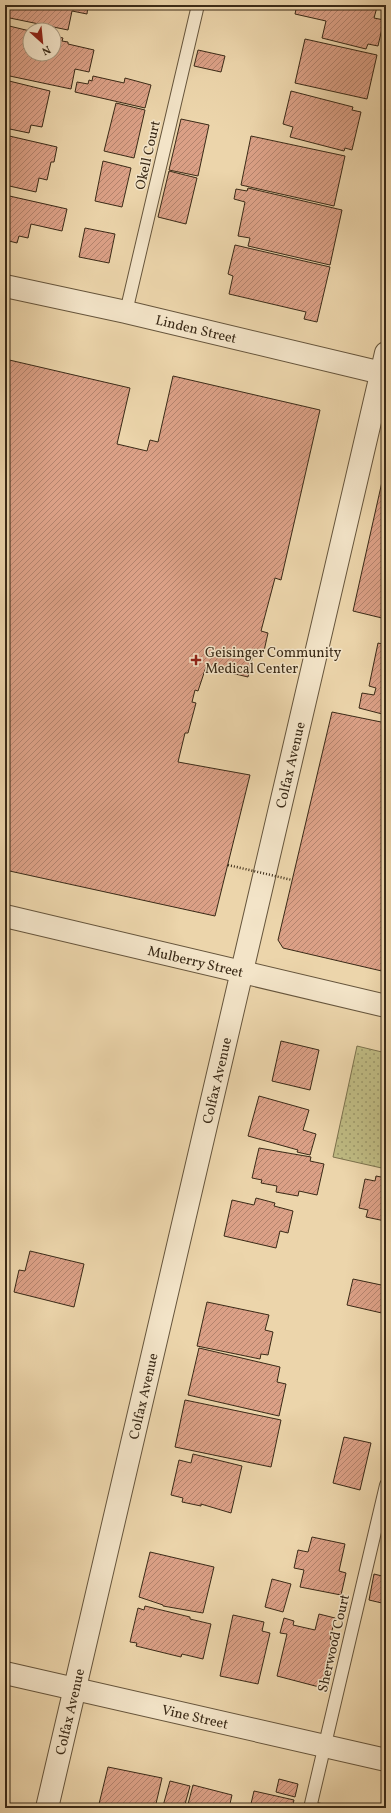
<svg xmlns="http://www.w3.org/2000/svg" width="391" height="1813" font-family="Vollkorn,serif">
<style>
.grass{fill:url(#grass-dots);stroke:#7c724d}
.building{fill:url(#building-hatch);stroke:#3a2a17}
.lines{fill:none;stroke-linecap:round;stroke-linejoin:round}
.lane-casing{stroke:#66553c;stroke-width:14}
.street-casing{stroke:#66553c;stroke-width:24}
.lane{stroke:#f3e4c8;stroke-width:12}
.street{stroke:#f3e4c8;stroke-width:22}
.path-bridge{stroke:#3a2a17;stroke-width:2.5;stroke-dasharray:1 2;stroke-linecap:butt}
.poi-dot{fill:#8f2418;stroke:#f3e4c8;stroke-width:1.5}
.labels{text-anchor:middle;stroke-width:3;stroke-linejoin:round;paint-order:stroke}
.street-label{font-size:14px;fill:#3a2a17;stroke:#f3e4c8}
.poi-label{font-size:14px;fill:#3a2a17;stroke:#f3e4c8;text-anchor:start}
</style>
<defs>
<pattern id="grass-dots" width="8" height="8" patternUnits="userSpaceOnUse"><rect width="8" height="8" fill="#bfbb83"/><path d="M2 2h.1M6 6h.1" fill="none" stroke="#9c986a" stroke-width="1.8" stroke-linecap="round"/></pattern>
<pattern id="building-hatch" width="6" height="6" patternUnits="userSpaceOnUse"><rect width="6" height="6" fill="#dba086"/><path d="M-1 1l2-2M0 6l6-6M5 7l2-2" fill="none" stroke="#b3836d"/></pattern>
</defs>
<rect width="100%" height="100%" fill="#ecd5ab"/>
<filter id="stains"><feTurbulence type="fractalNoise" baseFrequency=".005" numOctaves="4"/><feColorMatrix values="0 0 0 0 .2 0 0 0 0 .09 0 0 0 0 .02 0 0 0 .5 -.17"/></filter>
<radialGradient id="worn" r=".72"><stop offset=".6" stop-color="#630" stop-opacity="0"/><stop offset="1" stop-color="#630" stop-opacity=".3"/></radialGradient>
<path class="grass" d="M 357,1046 L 386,1053 L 386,1169 L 333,1157 Z"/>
<g class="building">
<path d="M 5,5 L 88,5 L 87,14 L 72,11 L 68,30 L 5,17 Z"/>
<path d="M 297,5 L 370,5 L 377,7 L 374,18 L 384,20 L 378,46 L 368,44 L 366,49 L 322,38 L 326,21 L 295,14 Z"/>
<path d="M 5,25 L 30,31 L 30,54 L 54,54 L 54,36 L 63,38 L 62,41 L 68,42 L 68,44 L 94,50 L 89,72 L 75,69 L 71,89 L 5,75 Z"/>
<path d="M 305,39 L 377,55 L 367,99 L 295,83 Z"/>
<path d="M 198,50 L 225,56 L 221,72 L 194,66 Z"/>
<path d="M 93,76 L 124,83 L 125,78 L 151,85 L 145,108 L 75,92 L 77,82 L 88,84 L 89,80 L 92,81 Z"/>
<path d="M 5,80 L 50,91 L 42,127 L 31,125 L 29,133 L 5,128 Z"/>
<path d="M 291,91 L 353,107 L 352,110 L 361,112 L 352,150 L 345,148 L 344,151 L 290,137 L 293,127 L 283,124 Z"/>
<path d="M 116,103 L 145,110 L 134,158 L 104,151 Z"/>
<path d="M 181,119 L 209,125 L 198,176 L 169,170 Z"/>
<path d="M 5,135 L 57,147 L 54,162 L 51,162 L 47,180 L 39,178 L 36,192 L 5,185 Z"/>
<path d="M 251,136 L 345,156 L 334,206 L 241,185 Z"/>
<path d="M 103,161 L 131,168 L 122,207 L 95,201 Z"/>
<path d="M 169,171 L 197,178 L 186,224 L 158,217 Z"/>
<path d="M 248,188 L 342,210 L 330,265 L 248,246 L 250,238 L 238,236 L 245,202 L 234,199 L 236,189 L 247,191 Z"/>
<path d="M 5,195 L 67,209 L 62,231 L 31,224 L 28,238 L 19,236 L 17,243 L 5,240 Z"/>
<path d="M 85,228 L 115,234 L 109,263 L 79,257 Z"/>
<path d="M 235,245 L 330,267 L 317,322 L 304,319 L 306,312 L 229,294 L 233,276 L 228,274 Z"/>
<path d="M 5,359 L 130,388 L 117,444 L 147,451 L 150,440 L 158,442 L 173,376 L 320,410 L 281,580 L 275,578 L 261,631 L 268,633 L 264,651 L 254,649 L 248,677 L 206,667 L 198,691 L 195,690 L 192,702 L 196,703 L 188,733 L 185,733 L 178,762 L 250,775 L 215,916 L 5,870 Z"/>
<path d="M 386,464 L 386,619 L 353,611 Z"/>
<path d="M 378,643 L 386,645 L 386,715 L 359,708 L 362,693 L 374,695 L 376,688 L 369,686 Z"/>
<path d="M 332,712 L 386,723 L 386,972 L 283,948 L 278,940 Z"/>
<path d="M 281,1041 L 319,1050 L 310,1090 L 272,1081 Z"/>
<path d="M 259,1096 L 309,1110 L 303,1130 L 316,1134 L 310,1155 L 297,1152 L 298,1150 L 248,1136 Z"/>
<path d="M 259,1148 L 311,1157 L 310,1161 L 324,1164 L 317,1195 L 299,1191 L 298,1196 L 276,1192 L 277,1186 L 261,1183 L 262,1180 L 252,1178 Z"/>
<path d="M 376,1176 L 386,1178 L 386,1218 L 385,1221 L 366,1217 L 368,1210 L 359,1208 L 365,1179 L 375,1181 Z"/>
<path d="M 256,1198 L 275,1203 L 274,1206 L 293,1211 L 288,1233 L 280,1231 L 276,1248 L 224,1236 L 232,1200 L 254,1205 Z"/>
<path d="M 30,1251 L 84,1264 L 74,1307 L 14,1292 L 19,1270 L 25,1271 Z"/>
<path d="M 353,1279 L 386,1286 L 386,1314 L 347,1305 Z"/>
<path d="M 207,1302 L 269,1315 L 265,1330 L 273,1332 L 268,1355 L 261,1354 L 260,1359 L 197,1346 Z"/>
<path d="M 199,1348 L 280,1367 L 277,1382 L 286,1384 L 279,1416 L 188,1395 Z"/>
<path d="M 185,1400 L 281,1420 L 271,1467 L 175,1447 Z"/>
<path d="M 344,1437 L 371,1443 L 360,1490 L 333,1483 Z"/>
<path d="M 193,1454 L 242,1466 L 231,1513 L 201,1504 L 201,1506 L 182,1502 L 183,1498 L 171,1495 L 179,1460 L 191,1463 Z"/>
<path d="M 312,1537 L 345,1544 L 339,1571 L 346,1573 L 341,1595 L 300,1587 L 304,1570 L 294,1568 L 298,1550 L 308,1552 Z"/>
<path d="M 150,1552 L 214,1567 L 203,1613 L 163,1606 L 163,1605 L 139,1597 Z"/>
<path d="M 374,1574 L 386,1577 L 386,1604 L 369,1600 Z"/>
<path d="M 272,1579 L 291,1584 L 283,1612 L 265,1607 Z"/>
<path d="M 145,1606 L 190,1617 L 190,1619 L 211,1624 L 203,1659 L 182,1654 L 181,1657 L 136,1646 L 137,1643 L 130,1642 L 138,1608 L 144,1610 Z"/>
<path d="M 319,1614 L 335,1618 L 330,1639 L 334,1640 L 323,1688 L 277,1676 L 287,1634 L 280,1633 L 284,1618 L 294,1621 L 293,1625 L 315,1630 Z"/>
<path d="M 233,1615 L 264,1622 L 262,1631 L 270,1633 L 258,1684 L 220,1676 Z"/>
<path d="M 108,1767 L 162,1778 L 155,1808 L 111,1808 L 111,1807 L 99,1804 Z"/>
<path d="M 279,1779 L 298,1784 L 295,1797 L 276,1792 Z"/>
<path d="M 170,1781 L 190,1786 L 184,1808 L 163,1806 Z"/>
<path d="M 193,1785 L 232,1795 L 229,1808 L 187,1808 Z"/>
<path d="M 254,1791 L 294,1800 L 292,1808 L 250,1808 Z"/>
<path d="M 314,1802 L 342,1808 L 313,1808 Z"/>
</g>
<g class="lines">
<defs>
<g id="lane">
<path d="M 126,312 L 198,5"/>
<path d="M 310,1808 L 386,1485"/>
</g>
<g id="street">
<path id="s1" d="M 5,286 L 126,312 L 386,374"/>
<path id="s2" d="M 5,916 L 386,1006"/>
<path id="s3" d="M 5,1673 L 386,1760"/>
<path id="s4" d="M 47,1808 L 386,353"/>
</g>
</defs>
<use href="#lane" class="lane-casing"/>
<use href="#street" class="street-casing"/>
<use href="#lane" class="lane"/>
<use href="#street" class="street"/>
<path class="path-bridge" d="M 228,865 L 292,880"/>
</g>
<path class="poi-dot" d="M194 654h4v4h4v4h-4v4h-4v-4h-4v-4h4z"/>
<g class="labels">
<g class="street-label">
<text transform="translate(147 155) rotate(-77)" y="5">Okell Court</text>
<text dy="5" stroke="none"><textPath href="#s1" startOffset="196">Linden Street</textPath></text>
<text dy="5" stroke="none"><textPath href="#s4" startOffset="1071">Colfax Avenue</textPath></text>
<text dy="5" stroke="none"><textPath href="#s2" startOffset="196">Mulberry Street</textPath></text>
<text dy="5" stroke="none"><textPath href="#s4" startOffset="747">Colfax Avenue</textPath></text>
<text dy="5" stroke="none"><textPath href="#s4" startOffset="423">Colfax Avenue</textPath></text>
<text transform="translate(333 1643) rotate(-77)" y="5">Sherwood Court</text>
<text dy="5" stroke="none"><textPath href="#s4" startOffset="99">Colfax Avenue</textPath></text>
<text dy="5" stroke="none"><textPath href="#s3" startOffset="195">Vine Street</textPath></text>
</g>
<g class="poi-label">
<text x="205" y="657">Geisinger Community<tspan x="205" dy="16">Medical Center</tspan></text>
</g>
</g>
<rect width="391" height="1813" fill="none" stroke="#ecd5ab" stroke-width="20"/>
<rect x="6" y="6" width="379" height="1801" fill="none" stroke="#3a2a17" stroke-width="2"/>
<rect x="10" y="10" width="371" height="1793" fill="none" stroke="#3a2a17"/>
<g transform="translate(42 42) rotate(153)"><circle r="19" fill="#f3e4c8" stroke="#a99a81"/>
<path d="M0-3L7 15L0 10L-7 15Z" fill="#8f2418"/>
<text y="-6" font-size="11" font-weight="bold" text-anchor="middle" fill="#3a2a17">N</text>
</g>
<rect width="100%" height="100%" filter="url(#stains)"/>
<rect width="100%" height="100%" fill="url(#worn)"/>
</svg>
